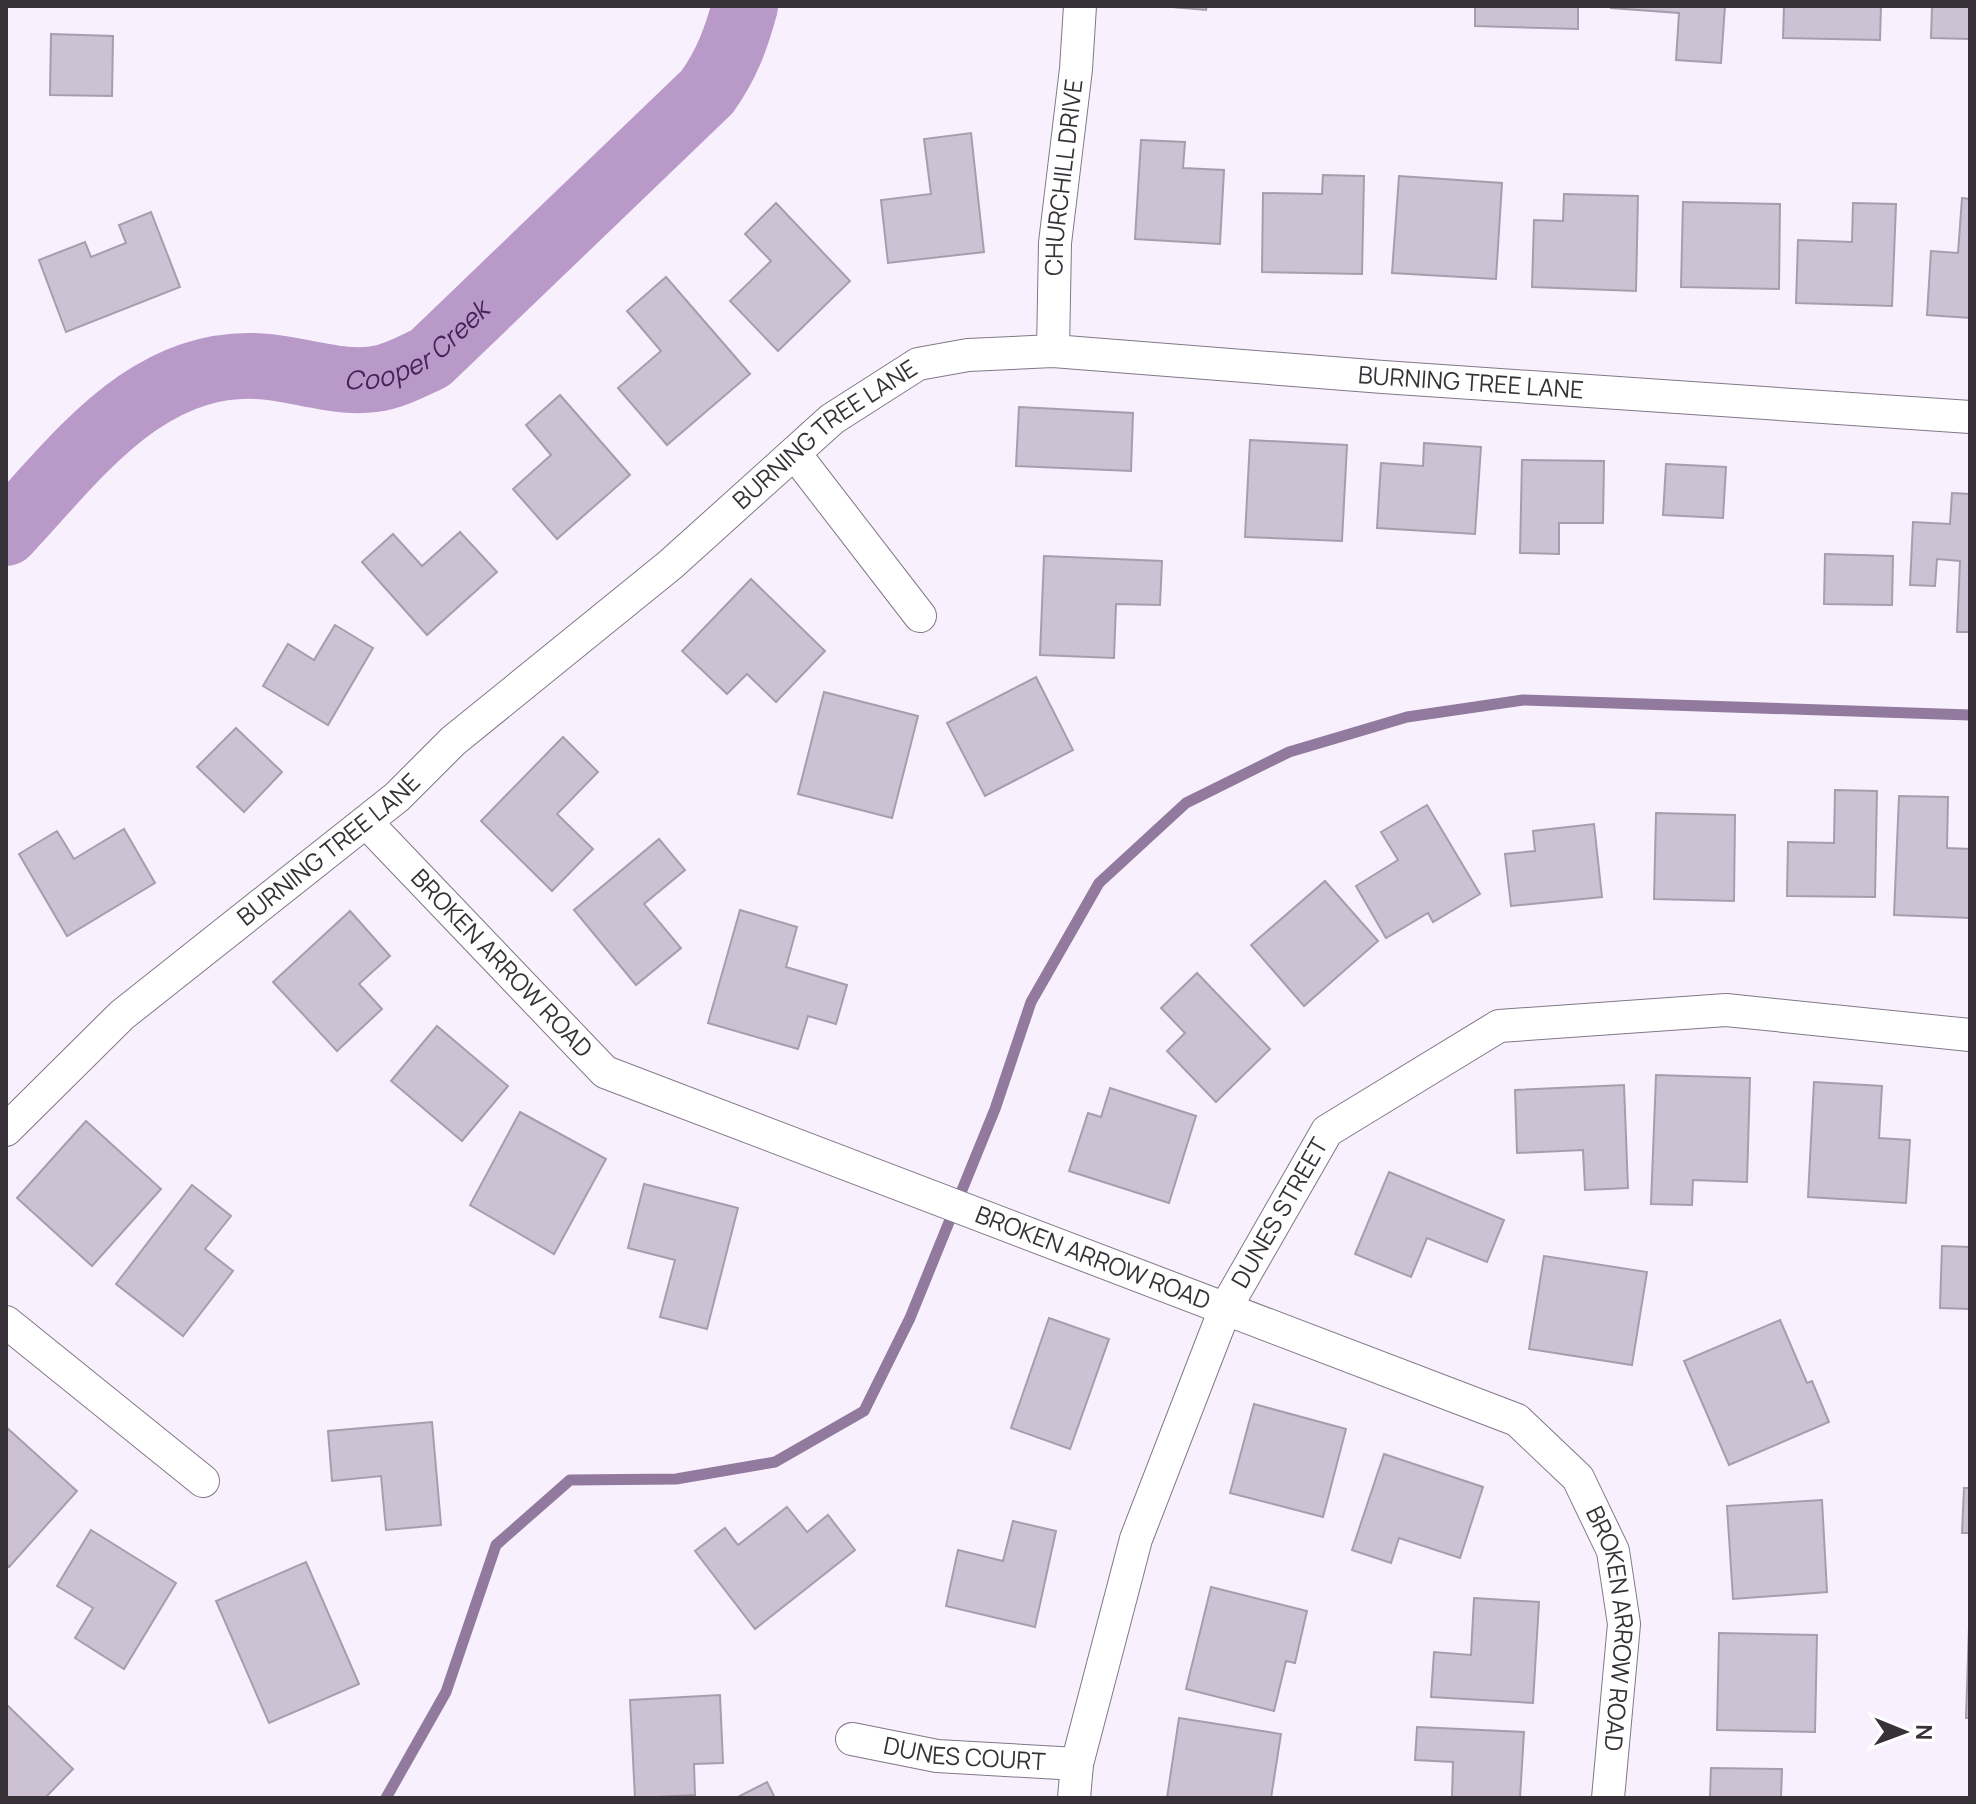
<svg xmlns="http://www.w3.org/2000/svg" width="1976" height="1804" font-family="Manrope,sans-serif">
<style>
.lines{fill:none;stroke-linecap:round;stroke-linejoin:round}
.stream{stroke:#917a9d;stroke-width:11}
.river{stroke:#b899c8;stroke-width:66}
.building{fill:#cdc2d3;stroke:#a79dad;stroke-width:2}
.street-casing{stroke:#817887;stroke-width:34}
.street{stroke:#fff;stroke-width:32}
.labels{text-anchor:middle;stroke-width:7;stroke-linejoin:round;paint-order:stroke}
.street-label{font-size:24px;fill:#363238;stroke:#fff}
.water-label{font-size:26px;font-style:italic;fill:#48215b;stroke:#fff}
</style>
<rect width="100%" height="100%" fill="#f9f0fe"/>
<g class="lines">
<path class="stream" d="M 386,1798 L 446,1692 L 496,1545 L 570,1480 L 676,1479 L 775,1462 L 864,1411 L 910,1318 L 995,1109 L 1031,1002 L 1099,883 L 1186,803 L 1289,752 L 1407,717 L 1523,700 L 1970,715"/>
<path class="river" id="s1" d="M 6,533 C 79,455 150,354 269,367 C 306,371 348,387 385,377 C 401,373 415,365 430,358 L 707,92 C 727,64 736,39 745,6"/>
</g>
<g class="building">
<path d="M 1160,6 L 1207,6 L 1206,10 Z"/>
<path d="M 1475,6 L 1578,6 L 1578,29 L 1475,26 Z"/>
<path d="M 1611,6 L 1725,6 L 1721,63 L 1676,60 L 1679,13 L 1611,8 Z"/>
<path d="M 1784,6 L 1881,6 L 1880,40 L 1783,38 Z"/>
<path d="M 1932,6 L 1970,6 L 1970,39 L 1931,38 Z"/>
<path d="M 51,34 L 113,36 L 112,96 L 50,95 Z"/>
<path d="M 971,133 L 984,252 L 888,263 L 881,200 L 931,194 L 924,139 Z"/>
<path d="M 1141,140 L 1185,142 L 1183,168 L 1224,170 L 1220,244 L 1135,239 Z"/>
<path d="M 1323,175 L 1364,176 L 1362,274 L 1262,272 L 1263,193 L 1322,194 Z"/>
<path d="M 1399,176 L 1502,183 L 1496,279 L 1392,273 Z"/>
<path d="M 1564,194 L 1638,196 L 1636,291 L 1532,287 L 1534,220 L 1563,221 Z"/>
<path d="M 1962,198 L 1970,199 L 1970,318 L 1927,315 L 1931,251 L 1958,253 Z"/>
<path d="M 1683,202 L 1780,204 L 1779,289 L 1681,287 Z"/>
<path d="M 776,203 L 850,281 L 778,351 L 730,301 L 771,261 L 745,234 Z"/>
<path d="M 1853,203 L 1896,204 L 1892,306 L 1796,303 L 1798,240 L 1852,242 Z"/>
<path d="M 151,212 L 180,287 L 66,332 L 39,260 L 85,242 L 91,257 L 126,243 L 119,225 Z"/>
<path d="M 666,277 L 750,374 L 667,445 L 618,388 L 661,351 L 627,311 Z"/>
<path d="M 560,395 L 630,475 L 557,539 L 513,489 L 551,455 L 526,425 Z"/>
<path d="M 1019,407 L 1133,413 L 1131,471 L 1016,466 Z"/>
<path d="M 1250,440 L 1347,445 L 1342,541 L 1245,537 Z"/>
<path d="M 1424,443 L 1481,447 L 1475,534 L 1377,528 L 1381,463 L 1423,466 Z"/>
<path d="M 1522,460 L 1604,461 L 1603,523 L 1559,523 L 1559,554 L 1520,553 Z"/>
<path d="M 1666,464 L 1726,467 L 1723,518 L 1663,515 Z"/>
<path d="M 1952,493 L 1970,494 L 1970,632 L 1957,632 L 1960,561 L 1937,559 L 1935,586 L 1910,585 L 1913,522 L 1950,524 Z"/>
<path d="M 460,532 L 497,572 L 427,635 L 362,562 L 393,534 L 422,566 Z"/>
<path d="M 1825,554 L 1893,556 L 1892,605 L 1824,604 Z"/>
<path d="M 1044,556 L 1162,561 L 1160,605 L 1116,604 L 1114,658 L 1040,655 Z"/>
<path d="M 751,579 L 825,651 L 776,702 L 747,674 L 727,694 L 682,651 Z"/>
<path d="M 335,625 L 373,648 L 328,725 L 263,686 L 288,644 L 314,660 Z"/>
<path d="M 1036,677 L 1073,750 L 985,796 L 947,723 Z"/>
<path d="M 824,692 L 918,716 L 892,818 L 798,794 Z"/>
<path d="M 236,728 L 282,772 L 244,812 L 197,767 Z"/>
<path d="M 563,737 L 598,772 L 557,814 L 593,849 L 552,891 L 481,821 Z"/>
<path d="M 1835,790 L 1877,791 L 1875,897 L 1787,896 L 1788,842 L 1834,843 Z"/>
<path d="M 1899,796 L 1948,797 L 1947,848 L 1970,849 L 1970,918 L 1894,915 Z"/>
<path d="M 1427,805 L 1480,894 L 1433,922 L 1428,913 L 1386,938 L 1356,886 L 1398,860 L 1381,832 Z"/>
<path d="M 1656,813 L 1735,815 L 1734,901 L 1654,899 Z"/>
<path d="M 1594,824 L 1602,897 L 1511,906 L 1505,854 L 1535,851 L 1533,831 Z"/>
<path d="M 124,829 L 155,883 L 67,936 L 19,854 L 57,831 L 74,859 Z"/>
<path d="M 659,839 L 685,870 L 644,904 L 681,948 L 636,985 L 574,910 Z"/>
<path d="M 1325,881 L 1378,941 L 1304,1006 L 1251,945 Z"/>
<path d="M 740,910 L 797,927 L 786,967 L 847,985 L 836,1024 L 808,1016 L 798,1049 L 708,1023 Z"/>
<path d="M 350,911 L 390,956 L 359,984 L 382,1009 L 337,1051 L 273,982 Z"/>
<path d="M 1197,973 L 1270,1049 L 1216,1102 L 1167,1051 L 1185,1033 L 1161,1008 Z"/>
<path d="M 437,1026 L 508,1086 L 462,1141 L 391,1081 Z"/>
<path d="M 1656,1075 L 1750,1078 L 1747,1182 L 1693,1180 L 1692,1205 L 1651,1204 Z"/>
<path d="M 1814,1082 L 1882,1086 L 1879,1138 L 1910,1140 L 1906,1203 L 1808,1197 Z"/>
<path d="M 1624,1085 L 1628,1188 L 1585,1190 L 1583,1150 L 1517,1153 L 1515,1090 Z"/>
<path d="M 1110,1088 L 1196,1116 L 1169,1203 L 1069,1171 L 1088,1113 L 1101,1117 Z"/>
<path d="M 520,1112 L 606,1159 L 554,1254 L 470,1205 Z"/>
<path d="M 86,1121 L 161,1189 L 92,1266 L 17,1198 Z"/>
<path d="M 1389,1172 L 1504,1220 L 1487,1262 L 1427,1238 L 1411,1277 L 1355,1254 Z"/>
<path d="M 644,1184 L 738,1208 L 707,1329 L 660,1317 L 675,1260 L 628,1248 Z"/>
<path d="M 192,1185 L 231,1216 L 205,1249 L 233,1271 L 183,1336 L 116,1284 Z"/>
<path d="M 1942,1246 L 1970,1247 L 1970,1309 L 1940,1308 Z"/>
<path d="M 1544,1256 L 1647,1272 L 1632,1365 L 1529,1349 Z"/>
<path d="M 1049,1318 L 1109,1339 L 1070,1449 L 1011,1428 Z"/>
<path d="M 1780,1320 L 1807,1383 L 1812,1381 L 1829,1422 L 1729,1465 L 1684,1361 Z"/>
<path d="M 1254,1404 L 1346,1429 L 1323,1517 L 1230,1493 Z"/>
<path d="M 432,1422 L 441,1525 L 386,1530 L 381,1476 L 332,1481 L 328,1431 Z"/>
<path d="M 6,1427 L 77,1491 L 9,1567 L 6,1564 Z"/>
<path d="M 1384,1454 L 1483,1487 L 1460,1558 L 1399,1538 L 1391,1563 L 1352,1550 Z"/>
<path d="M 1964,1488 L 1970,1488 L 1970,1533 L 1962,1533 Z"/>
<path d="M 1822,1500 L 1827,1592 L 1733,1599 L 1727,1506 Z"/>
<path d="M 787,1507 L 807,1532 L 828,1515 L 855,1550 L 755,1629 L 695,1551 L 725,1528 L 738,1545 Z"/>
<path d="M 1013,1521 L 1056,1531 L 1035,1627 L 946,1606 L 958,1550 L 1003,1561 Z"/>
<path d="M 91,1530 L 176,1583 L 124,1669 L 75,1638 L 93,1608 L 57,1586 Z"/>
<path d="M 306,1562 L 359,1684 L 269,1723 L 216,1601 Z"/>
<path d="M 1211,1587 L 1307,1611 L 1295,1663 L 1286,1661 L 1274,1711 L 1186,1689 Z"/>
<path d="M 1474,1598 L 1539,1602 L 1533,1703 L 1431,1697 L 1434,1652 L 1471,1655 Z"/>
<path d="M 1969,1627 L 1970,1627 L 1970,1718 L 1966,1718 Z"/>
<path d="M 1719,1633 L 1817,1635 L 1815,1732 L 1717,1730 Z"/>
<path d="M 720,1695 L 723,1763 L 694,1764 L 695,1795 L 635,1798 L 630,1700 Z"/>
<path d="M 6,1704 L 73,1769 L 45,1798 L 6,1798 Z"/>
<path d="M 1179,1718 L 1281,1734 L 1271,1798 L 1167,1798 Z"/>
<path d="M 1417,1727 L 1524,1732 L 1520,1798 L 1452,1798 L 1453,1762 L 1415,1760 Z"/>
<path d="M 1711,1768 L 1782,1769 L 1781,1798 L 1710,1798 Z"/>
<path d="M 767,1782 L 775,1798 L 736,1798 Z"/>
</g>
<g class="lines">
<defs>
<g id="street">
<path id="s2" d="M 1053,351 L 1055,243 L 1076,69 L 1080,6"/>
<path d="M 795,454 L 920,616"/>
<path id="s3" d="M 366,822 L 605,1072 L 1517,1420 L 1578,1478 L 1613,1551 L 1624,1624 L 1608,1798"/>
<path id="s4" d="M 6,1130 L 122,1015 L 397,797 L 453,741 L 670,565 L 832,419 L 918,364 L 968,355 L 1053,351 L 1383,377 L 1970,417"/>
<path d="M 6,1322 L 203,1481"/>
<path id="s5" d="M 852,1739 L 937,1756 L 1077,1764"/>
<path id="s6" d="M 1074,1798 L 1077,1764 L 1136,1539 L 1225,1309 L 1327,1131 L 1499,1026 L 1726,1010 L 1970,1035"/>
</g>
</defs>
<use href="#street" class="street-casing"/>
<use href="#street" class="street"/>
</g>
<g class="labels">
<g class="street-label">
<text dy="8" stroke="none"><textPath href="#s2" startOffset="174">CHURCHILL DRIVE</textPath></text>
<text dy="8" stroke="none"><textPath href="#s4" startOffset="1748">BURNING TREE LANE</textPath></text>
<text dy="8" stroke="none"><textPath href="#s4" startOffset="1076">BURNING TREE LANE</textPath></text>
<text dy="8" stroke="none"><textPath href="#s4" startOffset="428">BURNING TREE LANE</textPath></text>
<text dy="8" stroke="none"><textPath href="#s3" startOffset="196">BROKEN ARROW ROAD</textPath></text>
<text dy="8" stroke="none"><textPath href="#s6" startOffset="624">DUNES STREET</textPath></text>
<text dy="8" stroke="none"><textPath href="#s3" startOffset="868">BROKEN ARROW ROAD</textPath></text>
<text dy="8" stroke="none"><textPath href="#s3" startOffset="1564">BROKEN ARROW ROAD</textPath></text>
<text dy="8" stroke="none"><textPath href="#s5" startOffset="114">DUNES COURT</textPath></text>
</g>
<g class="water-label">
<text dy="9" stroke="none"><textPath href="#s1" startOffset="484">Cooper Creek</textPath></text>
</g>
</g>
<rect width="1976" height="1804" fill="none" stroke="#363238" stroke-width="16"/>
<g transform="translate(1904 1732) rotate(91)" stroke="#ffffff" stroke-width="6" paint-order="stroke">
<path d="M0-6L14 30L0 20L-14 30Z" fill="#363238"/>
<text y="-12" font-size="22" font-weight="bold" text-anchor="middle" fill="#363238">N</text>
</g>
</svg>
